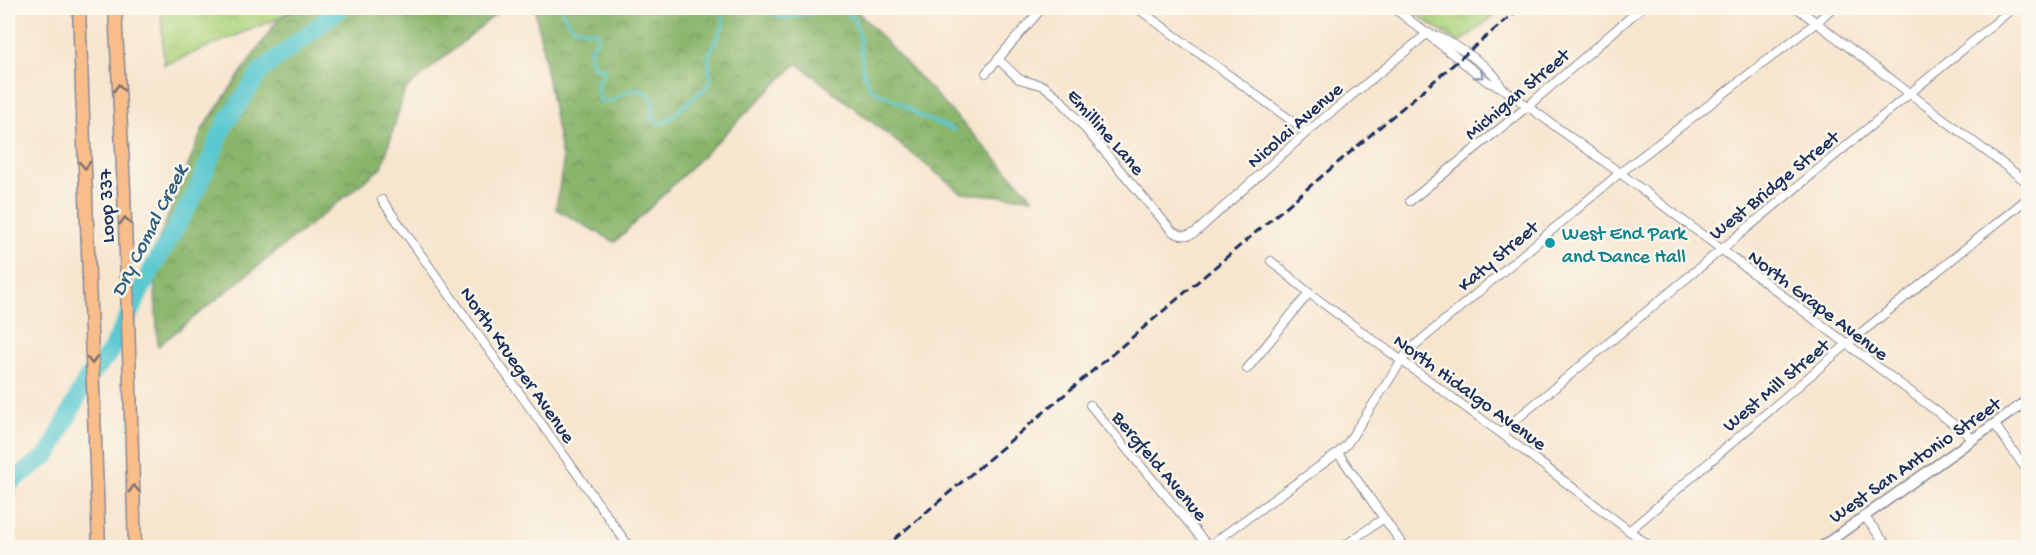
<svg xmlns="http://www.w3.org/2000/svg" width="2036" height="555" font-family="'Gochi Hand',sans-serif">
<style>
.forest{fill:url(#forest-crowns);stroke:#527265;stroke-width:1.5}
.park{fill:url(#park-crowns);stroke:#64826e;stroke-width:1.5}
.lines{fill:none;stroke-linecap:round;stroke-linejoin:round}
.stream{stroke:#5bc9d0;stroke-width:3}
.river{stroke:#5bc9d0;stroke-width:18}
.minor-casing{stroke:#898a96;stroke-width:10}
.tertiary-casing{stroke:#898a96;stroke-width:12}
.primary-casing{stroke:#898a96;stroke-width:15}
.minor{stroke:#fff;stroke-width:8}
.tertiary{stroke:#fff;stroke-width:9}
.primary{stroke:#f8bd89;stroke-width:12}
.rail{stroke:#1b2f5e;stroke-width:3;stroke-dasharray:9 4.5;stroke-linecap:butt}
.oneway{stroke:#8d97ae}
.oneway2{stroke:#7e6f71}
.culture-dot{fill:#0f9aa8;stroke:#fbf7ec;stroke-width:2}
.labels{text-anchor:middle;stroke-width:5;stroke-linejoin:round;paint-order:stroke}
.street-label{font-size:20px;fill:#1b2f5e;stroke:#fbf7ec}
.culture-label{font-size:20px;fill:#0d838f;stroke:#fbf7ec;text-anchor:start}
.water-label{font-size:21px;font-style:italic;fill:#2e5d80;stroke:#fbf7ec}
</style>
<defs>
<pattern id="forest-crowns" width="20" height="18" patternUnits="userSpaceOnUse" patternTransform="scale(1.5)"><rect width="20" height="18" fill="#8ab66c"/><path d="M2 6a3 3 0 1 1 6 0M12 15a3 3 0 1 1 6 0" fill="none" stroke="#70945c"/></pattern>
<pattern id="park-crowns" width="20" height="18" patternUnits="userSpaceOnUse" patternTransform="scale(1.5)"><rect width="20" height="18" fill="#add47d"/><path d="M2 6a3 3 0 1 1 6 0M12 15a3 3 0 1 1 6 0" fill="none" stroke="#94b66e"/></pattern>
</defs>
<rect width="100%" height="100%" fill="#fbf7ec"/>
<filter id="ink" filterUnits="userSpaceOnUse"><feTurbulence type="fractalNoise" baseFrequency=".0167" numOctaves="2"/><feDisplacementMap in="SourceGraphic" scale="12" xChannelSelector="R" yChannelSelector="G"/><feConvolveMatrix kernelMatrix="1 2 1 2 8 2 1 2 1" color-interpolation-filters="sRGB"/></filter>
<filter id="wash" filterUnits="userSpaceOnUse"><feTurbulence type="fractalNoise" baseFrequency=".008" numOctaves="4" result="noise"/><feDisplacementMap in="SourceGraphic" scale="24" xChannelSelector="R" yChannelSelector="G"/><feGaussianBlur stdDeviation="1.35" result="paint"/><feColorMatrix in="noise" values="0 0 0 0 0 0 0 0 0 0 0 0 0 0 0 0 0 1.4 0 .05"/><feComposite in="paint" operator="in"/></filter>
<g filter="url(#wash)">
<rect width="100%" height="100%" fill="#f7e5ce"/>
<g class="forest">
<path d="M 297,8 L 503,8 L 405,90 L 382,167 L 158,346 L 153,254 L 203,128 L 279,18 Z"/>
<path d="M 535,8 L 854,8 L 1033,198 L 962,193 L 797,63 L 615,242 L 556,209 L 563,163 Z"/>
</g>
<g class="park">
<path d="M 161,8 L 297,8 L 279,18 L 164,65 Z"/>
<path d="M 1407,8 L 1503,8 L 1459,43 Z"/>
</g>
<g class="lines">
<g class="stream">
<path d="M 563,8 L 563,14 L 572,27 L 597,32 L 597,41 L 590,49 L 591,64 L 605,70 L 597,83 L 599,100 L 608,102 L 635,88 L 648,93 L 654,103 L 651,116 L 658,124 L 666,122 L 710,84 L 711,76 L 709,70 L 709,54 L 723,26 L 723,8"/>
<path d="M 762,8 L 782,18 L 804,14 L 843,10 L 853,18 L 859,33 L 863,72 L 871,89 L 904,105 L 918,115 L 954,130"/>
</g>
<path class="river" d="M 8,484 L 49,454 L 86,380 L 111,351 L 148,276 L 196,192 L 225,124 L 261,71 L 341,8"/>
</g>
</g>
<g filter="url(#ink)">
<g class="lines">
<defs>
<g id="minor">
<path d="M 1137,8 L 1307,132"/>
<path d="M 1394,8 L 1488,82 L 1501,87 L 1620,173 L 1972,438"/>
<path d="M 1797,8 L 2028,183"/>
<path d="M 1430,34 C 1447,38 1482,62 1494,75 C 1497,78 1499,83 1501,87"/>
<path d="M 999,60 L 1019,79 L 1044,86 L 1059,98 L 1172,231 C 1179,236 1188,237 1196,232 L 1307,132 L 1428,33"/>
<path d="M 986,73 L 1042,8"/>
<path d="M 382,200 L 630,548"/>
<path d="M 1410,201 L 1528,106 L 1641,8"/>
<path d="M 1271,261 L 1309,293 L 1502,434 L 1652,548"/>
<path d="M 1247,369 L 1309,293"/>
<path d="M 1090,405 L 1208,546"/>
<path d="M 1995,425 L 2028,472"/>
<path d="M 1502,434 L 1507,427 L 2013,8"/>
<path d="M 1338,453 L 1405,548"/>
<path d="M 1864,516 L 1889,548"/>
<path d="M 1629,531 L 1846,345 L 2028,198"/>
<path d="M 1206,548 L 1338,453 L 1347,444 L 1408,351 L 1620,173 L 1817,22 L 1832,8"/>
<path d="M 1341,548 L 1384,518"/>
</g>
<path id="tertiary" d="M 1820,548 L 2028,400"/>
<g id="primary">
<path d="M 79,8 L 99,548"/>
<path d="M 115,8 L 124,189 L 135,548"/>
</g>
</defs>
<use href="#minor" class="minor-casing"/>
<use href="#tertiary" class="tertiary-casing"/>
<use href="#primary" class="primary-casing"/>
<use href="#minor" class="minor"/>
<use href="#tertiary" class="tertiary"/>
<use href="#primary" class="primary"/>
<path class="rail" d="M 884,548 L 1520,8"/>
</g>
<defs><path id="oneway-chevron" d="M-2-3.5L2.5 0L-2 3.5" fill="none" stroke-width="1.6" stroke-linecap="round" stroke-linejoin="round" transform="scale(1.5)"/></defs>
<use class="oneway" href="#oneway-chevron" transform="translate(1480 75) rotate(39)"/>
<g class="oneway2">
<use href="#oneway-chevron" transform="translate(119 88) rotate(-93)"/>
<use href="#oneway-chevron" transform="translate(85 165) rotate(88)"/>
<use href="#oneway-chevron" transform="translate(125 221) rotate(-92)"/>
<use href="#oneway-chevron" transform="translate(92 360) rotate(88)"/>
<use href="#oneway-chevron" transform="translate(134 489) rotate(-92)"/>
</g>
</g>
<circle class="culture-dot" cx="1550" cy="243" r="6"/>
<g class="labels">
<g class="street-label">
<text transform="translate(1516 93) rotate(-40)" y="7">Michigan Street</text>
<text transform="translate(1294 124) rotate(-41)" y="7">Nicolai Avenue</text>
<text transform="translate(1107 131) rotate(49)" y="7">Emilline Lane</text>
<text transform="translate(1773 184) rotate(-39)" y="7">West Bridge Street</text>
<text transform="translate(105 206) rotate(-92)" y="7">Loop 337</text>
<text transform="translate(1497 255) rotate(-40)" y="7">Katy Street</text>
<text transform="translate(1819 304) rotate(37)" y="7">North Grape Avenue</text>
<text transform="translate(519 364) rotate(55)" y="7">North Krueger Avenue</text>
<text transform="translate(1775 384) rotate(-40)" y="7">West Mill Street</text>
<text transform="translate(1471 391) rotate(36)" y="7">North Hidalgo Avenue</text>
<text transform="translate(1914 459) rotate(-35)" y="7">West San Antonio Street</text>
<text transform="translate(1161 465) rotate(50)" y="7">Bergfeld Avenue</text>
</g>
<g class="culture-label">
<text x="1562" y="239">West End Park<tspan x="1562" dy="23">and Dance Hall</tspan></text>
</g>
<g class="water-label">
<text transform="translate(148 230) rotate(-63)" y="7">Dry Comal Creek</text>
</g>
</g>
<rect width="2036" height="555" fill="none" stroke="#fbf7ec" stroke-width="30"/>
</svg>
